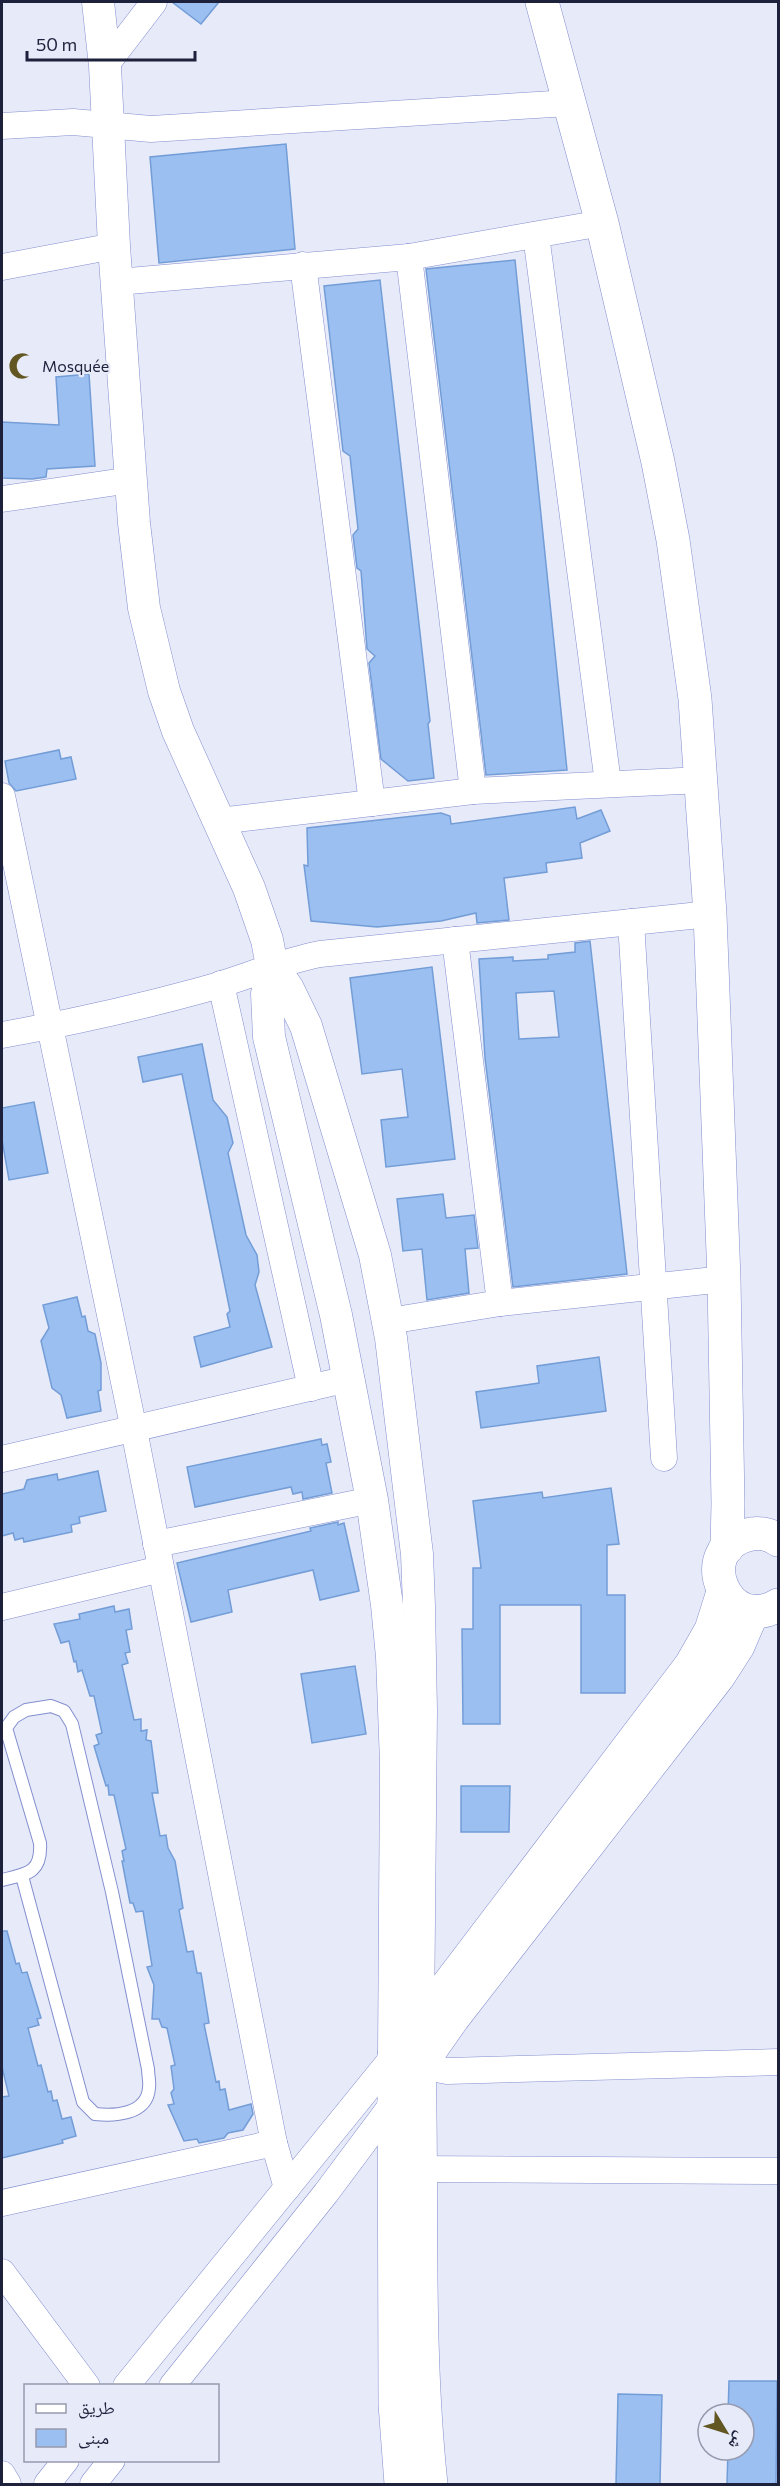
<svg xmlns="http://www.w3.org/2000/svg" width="780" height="2486" font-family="Commissioner,'Noto Naskh Arabic',sans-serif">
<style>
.building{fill:#9bbff0;stroke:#739dd7;stroke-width:1.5;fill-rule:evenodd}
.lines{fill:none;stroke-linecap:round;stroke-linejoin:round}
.service-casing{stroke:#838ecf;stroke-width:14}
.minor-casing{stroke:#838ecf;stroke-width:27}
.tertiary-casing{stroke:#838ecf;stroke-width:33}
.secondary-casing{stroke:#838ecf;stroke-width:34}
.service{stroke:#fff;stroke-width:12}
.minor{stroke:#fff;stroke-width:26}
.tertiary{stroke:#fff;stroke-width:32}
.secondary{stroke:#fff;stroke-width:33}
.labels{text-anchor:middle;stroke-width:4.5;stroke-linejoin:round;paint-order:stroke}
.poi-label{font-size:16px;fill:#1e213b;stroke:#e7eaf9;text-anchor:start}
</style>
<rect width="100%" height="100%" fill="#e7eaf9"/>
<g class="building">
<path d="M 172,2 L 219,2 L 201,24 Z"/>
<path d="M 286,144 L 295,249 L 159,263 L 150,157 Z"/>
<path d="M 515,260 L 567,770 L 486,775 L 426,269 Z"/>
<path d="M 380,280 L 430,721 L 428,724 L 434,778 L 408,781 L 381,759 L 369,663 L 375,656 L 367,649 L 361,571 L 357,568 L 353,535 L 358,529 L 350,456 L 343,451 L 324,286 Z"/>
<path d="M 89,374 L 95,466 L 47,469 L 46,477 L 32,479 L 2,478 L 2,422 L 59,425 L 56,377 Z"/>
<path d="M 59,750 L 61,759 L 71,757 L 76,779 L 16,791 L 9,783 L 5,761 Z"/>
<path d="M 575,807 L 577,819 L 601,810 L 610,831 L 580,843 L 582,858 L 546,863 L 547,872 L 504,878 L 509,920 L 477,923 L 476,913 L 441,921 L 377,927 L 311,921 L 304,865 L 308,866 L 307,828 L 441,813 L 450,816 L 451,824 Z"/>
<path d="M 590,941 L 627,1274 L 513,1287 L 485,1058 L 479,959 L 513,957 L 513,961 L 548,959 L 548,955 L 575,952 L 575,943 ZM 554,991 L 559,1037 L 519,1039 L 516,993 Z"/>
<path d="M 432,967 L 455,1159 L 386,1167 L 381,1120 L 408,1117 L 402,1069 L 362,1074 L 350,978 Z"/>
<path d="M 202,1044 L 213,1100 L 227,1117 L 233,1143 L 228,1153 L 246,1235 L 257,1255 L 259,1272 L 255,1285 L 272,1347 L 201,1367 L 194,1337 L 230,1327 L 227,1314 L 230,1311 L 182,1074 L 143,1082 L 138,1057 Z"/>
<path d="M 34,1102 L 48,1173 L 9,1180 L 2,1140 L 2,1108 Z"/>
<path d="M 443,1194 L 446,1218 L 474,1215 L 478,1248 L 465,1249 L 469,1293 L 427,1300 L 422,1249 L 403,1251 L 397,1199 Z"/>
<path d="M 77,1297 L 82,1317 L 85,1316 L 88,1331 L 95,1334 L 101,1363 L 101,1390 L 98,1391 L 101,1411 L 67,1418 L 61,1395 L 52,1388 L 41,1341 L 49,1328 L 43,1305 Z"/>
<path d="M 599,1357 L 606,1411 L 481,1428 L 476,1392 L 539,1383 L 537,1366 Z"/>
<path d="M 321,1439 L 322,1445 L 327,1444 L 331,1462 L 326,1463 L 332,1493 L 303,1499 L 302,1492 L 293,1494 L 291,1487 L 195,1507 L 187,1467 Z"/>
<path d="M 98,1471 L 106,1511 L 79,1517 L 80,1523 L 71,1525 L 72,1532 L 24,1542 L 23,1538 L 15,1540 L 13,1533 L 2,1536 L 2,1494 L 24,1489 L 27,1480 L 57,1474 L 58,1480 Z"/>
<path d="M 611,1488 L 619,1544 L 607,1545 L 607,1595 L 625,1595 L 625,1693 L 581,1693 L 581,1605 L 500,1605 L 500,1724 L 463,1724 L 462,1629 L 473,1629 L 473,1568 L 481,1568 L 473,1501 L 542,1492 L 543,1498 Z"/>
<path d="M 338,1522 L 338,1525 L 344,1523 L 359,1591 L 320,1600 L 313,1570 L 228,1590 L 232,1612 L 191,1622 L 177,1563 L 311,1531 L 310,1528 Z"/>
<path d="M 114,1606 L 115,1612 L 129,1609 L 132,1629 L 126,1630 L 130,1652 L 125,1653 L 128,1663 L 122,1665 L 134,1720 L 141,1719 L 141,1731 L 147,1730 L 146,1740 L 151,1741 L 158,1793 L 152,1793 L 160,1836 L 166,1835 L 168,1848 L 175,1861 L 183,1908 L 179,1910 L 187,1952 L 193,1951 L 197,1973 L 201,1973 L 209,2023 L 204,2024 L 216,2082 L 219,2081 L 220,2090 L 225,2089 L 229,2110 L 251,2104 L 253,2114 L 243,2130 L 228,2133 L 224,2138 L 199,2143 L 197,2139 L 184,2141 L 168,2105 L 174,2104 L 171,2093 L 174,2089 L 171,2066 L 175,2065 L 167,2028 L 162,2027 L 159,2019 L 152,2019 L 154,1985 L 147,1967 L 152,1966 L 143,1911 L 136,1912 L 133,1903 L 130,1903 L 122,1861 L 124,1861 L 122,1851 L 126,1849 L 114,1795 L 109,1795 L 108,1785 L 106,1786 L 94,1746 L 99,1744 L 96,1735 L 102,1733 L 94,1696 L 90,1696 L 82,1670 L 78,1672 L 76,1661 L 74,1662 L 69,1641 L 61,1643 L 54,1624 L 80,1619 L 79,1614 Z"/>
<path d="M 355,1666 L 366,1734 L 312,1743 L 301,1674 Z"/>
<path d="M 461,1786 L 510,1786 L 509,1832 L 461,1832 Z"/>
<path d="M 2,1931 L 7,1931 L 16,1964 L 19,1963 L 22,1973 L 27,1972 L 41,2018 L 37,2019 L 39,2025 L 28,2028 L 38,2066 L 41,2065 L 48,2092 L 51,2091 L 53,2101 L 57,2100 L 62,2119 L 71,2117 L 76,2136 L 62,2140 L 63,2143 L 2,2158 L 2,2097 L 9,2096 L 2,2067 Z"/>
<path d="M 729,2381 L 777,2381 L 776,2484 L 727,2484 L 728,2450 L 744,2450 L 744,2414 L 728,2414 Z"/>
<path d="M 618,2394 L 662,2395 L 660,2484 L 616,2484 Z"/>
</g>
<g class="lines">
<defs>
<path id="service" d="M 2,1880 C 27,1874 42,1873 40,1843 L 6,1728 L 14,1717 L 26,1710 L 51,1706 L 64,1711 L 72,1724 L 112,1892 L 148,2069 C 148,2075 150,2082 149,2088 C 147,2115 114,2116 95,2114 L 83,2102 L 22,1876"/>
<g id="minor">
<path d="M 105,66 L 154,2"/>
<path d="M 2,126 L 73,122 L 151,129 L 569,103"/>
<path d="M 536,235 L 608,783"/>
<path d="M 409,257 L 473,791"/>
<path d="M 303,265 L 372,803"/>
<path d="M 2,267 L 114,246"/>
<path d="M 117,282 L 409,257 L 602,223"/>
<path d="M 2,499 L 131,480"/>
<path d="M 2,796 L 134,1430 L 274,2143 L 287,2188"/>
<path d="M 219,821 L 473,791 L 702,780"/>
<path d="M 631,922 L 664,1458"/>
<path d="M 455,940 L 500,1303"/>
<path d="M 221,984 L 311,1388"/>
<path d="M 2,1035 C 69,1023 136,1008 202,990 C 242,979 279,962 320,954 L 710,914"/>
<path d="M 389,1321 L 500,1303 L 724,1279"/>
<path d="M 2,1459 L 348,1379"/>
<path d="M 156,1544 L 372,1500"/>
<path d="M 2,1607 L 161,1569"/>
<path d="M 420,2066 L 447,2071 L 778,2062"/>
<path d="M 404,2169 L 778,2171"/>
<path d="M 2,2203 L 274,2143"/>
<path d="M 2,2272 L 87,2386"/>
<path d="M 126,2386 L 394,2056"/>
<path d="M 172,2386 L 326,2193 L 394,2102"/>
<path d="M 2,2474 L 8,2484"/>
<path d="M 47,2484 L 66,2460"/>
<path d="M 93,2484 L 112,2460"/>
</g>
<g id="tertiary">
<path d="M 98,2 L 105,66 L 114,246 L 134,523 L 144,608 L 164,691 L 178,731 L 249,888 L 267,940 L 272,966 L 267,994 L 269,1037 L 336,1315 L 372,1500 L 387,1605 L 392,1657 L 396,1763 L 394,2056"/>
<path d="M 272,966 L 288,989 L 306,1026 L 375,1255 L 391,1338 L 417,1554 L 419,1606 L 421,1710 L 418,2024"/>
</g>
<g id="secondary">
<path d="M 542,2 L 602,223 L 658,462 L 673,540 L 695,699 L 710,914 L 724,1279 L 728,1503 L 727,1548"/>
<path d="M 778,1540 C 770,1534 758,1532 747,1535 C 691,1550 727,1636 778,1605"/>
<path d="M 419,2061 C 423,2202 416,2344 431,2484"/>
<path d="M 394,2102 L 453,2018 L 718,1677 L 738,1646 L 753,1611"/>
<path d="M 401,2484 L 395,2404 L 394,2056 L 691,1665 L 711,1630 L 723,1592"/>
</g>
</defs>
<use href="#service" class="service-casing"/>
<use href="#minor" class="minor-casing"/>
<use href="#tertiary" class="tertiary-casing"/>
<use href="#secondary" class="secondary-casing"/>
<use href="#service" class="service"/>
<use href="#minor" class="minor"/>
<use href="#tertiary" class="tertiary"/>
<use href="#secondary" class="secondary"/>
</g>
<defs>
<symbol id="mosque-bare" viewBox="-9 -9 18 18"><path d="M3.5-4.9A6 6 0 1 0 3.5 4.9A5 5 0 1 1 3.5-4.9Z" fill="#625622" stroke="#e7eaf9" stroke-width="2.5" paint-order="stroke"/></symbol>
</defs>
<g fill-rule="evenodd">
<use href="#mosque-bare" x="3" y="347" width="38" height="38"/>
</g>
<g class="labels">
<g class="poi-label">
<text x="42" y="372">Mosquée</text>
</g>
</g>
<rect width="780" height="2486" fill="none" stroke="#1e213b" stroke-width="6"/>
<rect x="24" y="2384" width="195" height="78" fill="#e7eaf9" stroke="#979aad" stroke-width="1.5"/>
<rect x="36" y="2404" width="30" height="9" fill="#ffffff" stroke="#979aad" stroke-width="1.5"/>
<text x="78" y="2414" font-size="18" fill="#1e213b">طريق</text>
<rect x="36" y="2429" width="30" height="18" fill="#9bbff0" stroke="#979aad" stroke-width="1.5"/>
<text x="78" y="2444" font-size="18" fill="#1e213b">مبنى</text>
<g transform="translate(726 2432) rotate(128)"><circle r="28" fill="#e7eaf9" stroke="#979aad" stroke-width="1.5"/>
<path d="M0-4.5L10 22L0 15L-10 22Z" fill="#625622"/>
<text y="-9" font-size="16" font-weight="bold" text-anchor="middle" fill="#1e213b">ش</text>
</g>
<path d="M27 51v9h168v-9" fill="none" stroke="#1e213b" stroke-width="3"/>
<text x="36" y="51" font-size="18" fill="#1e213b" stroke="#e7eaf9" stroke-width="4.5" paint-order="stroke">50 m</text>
</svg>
